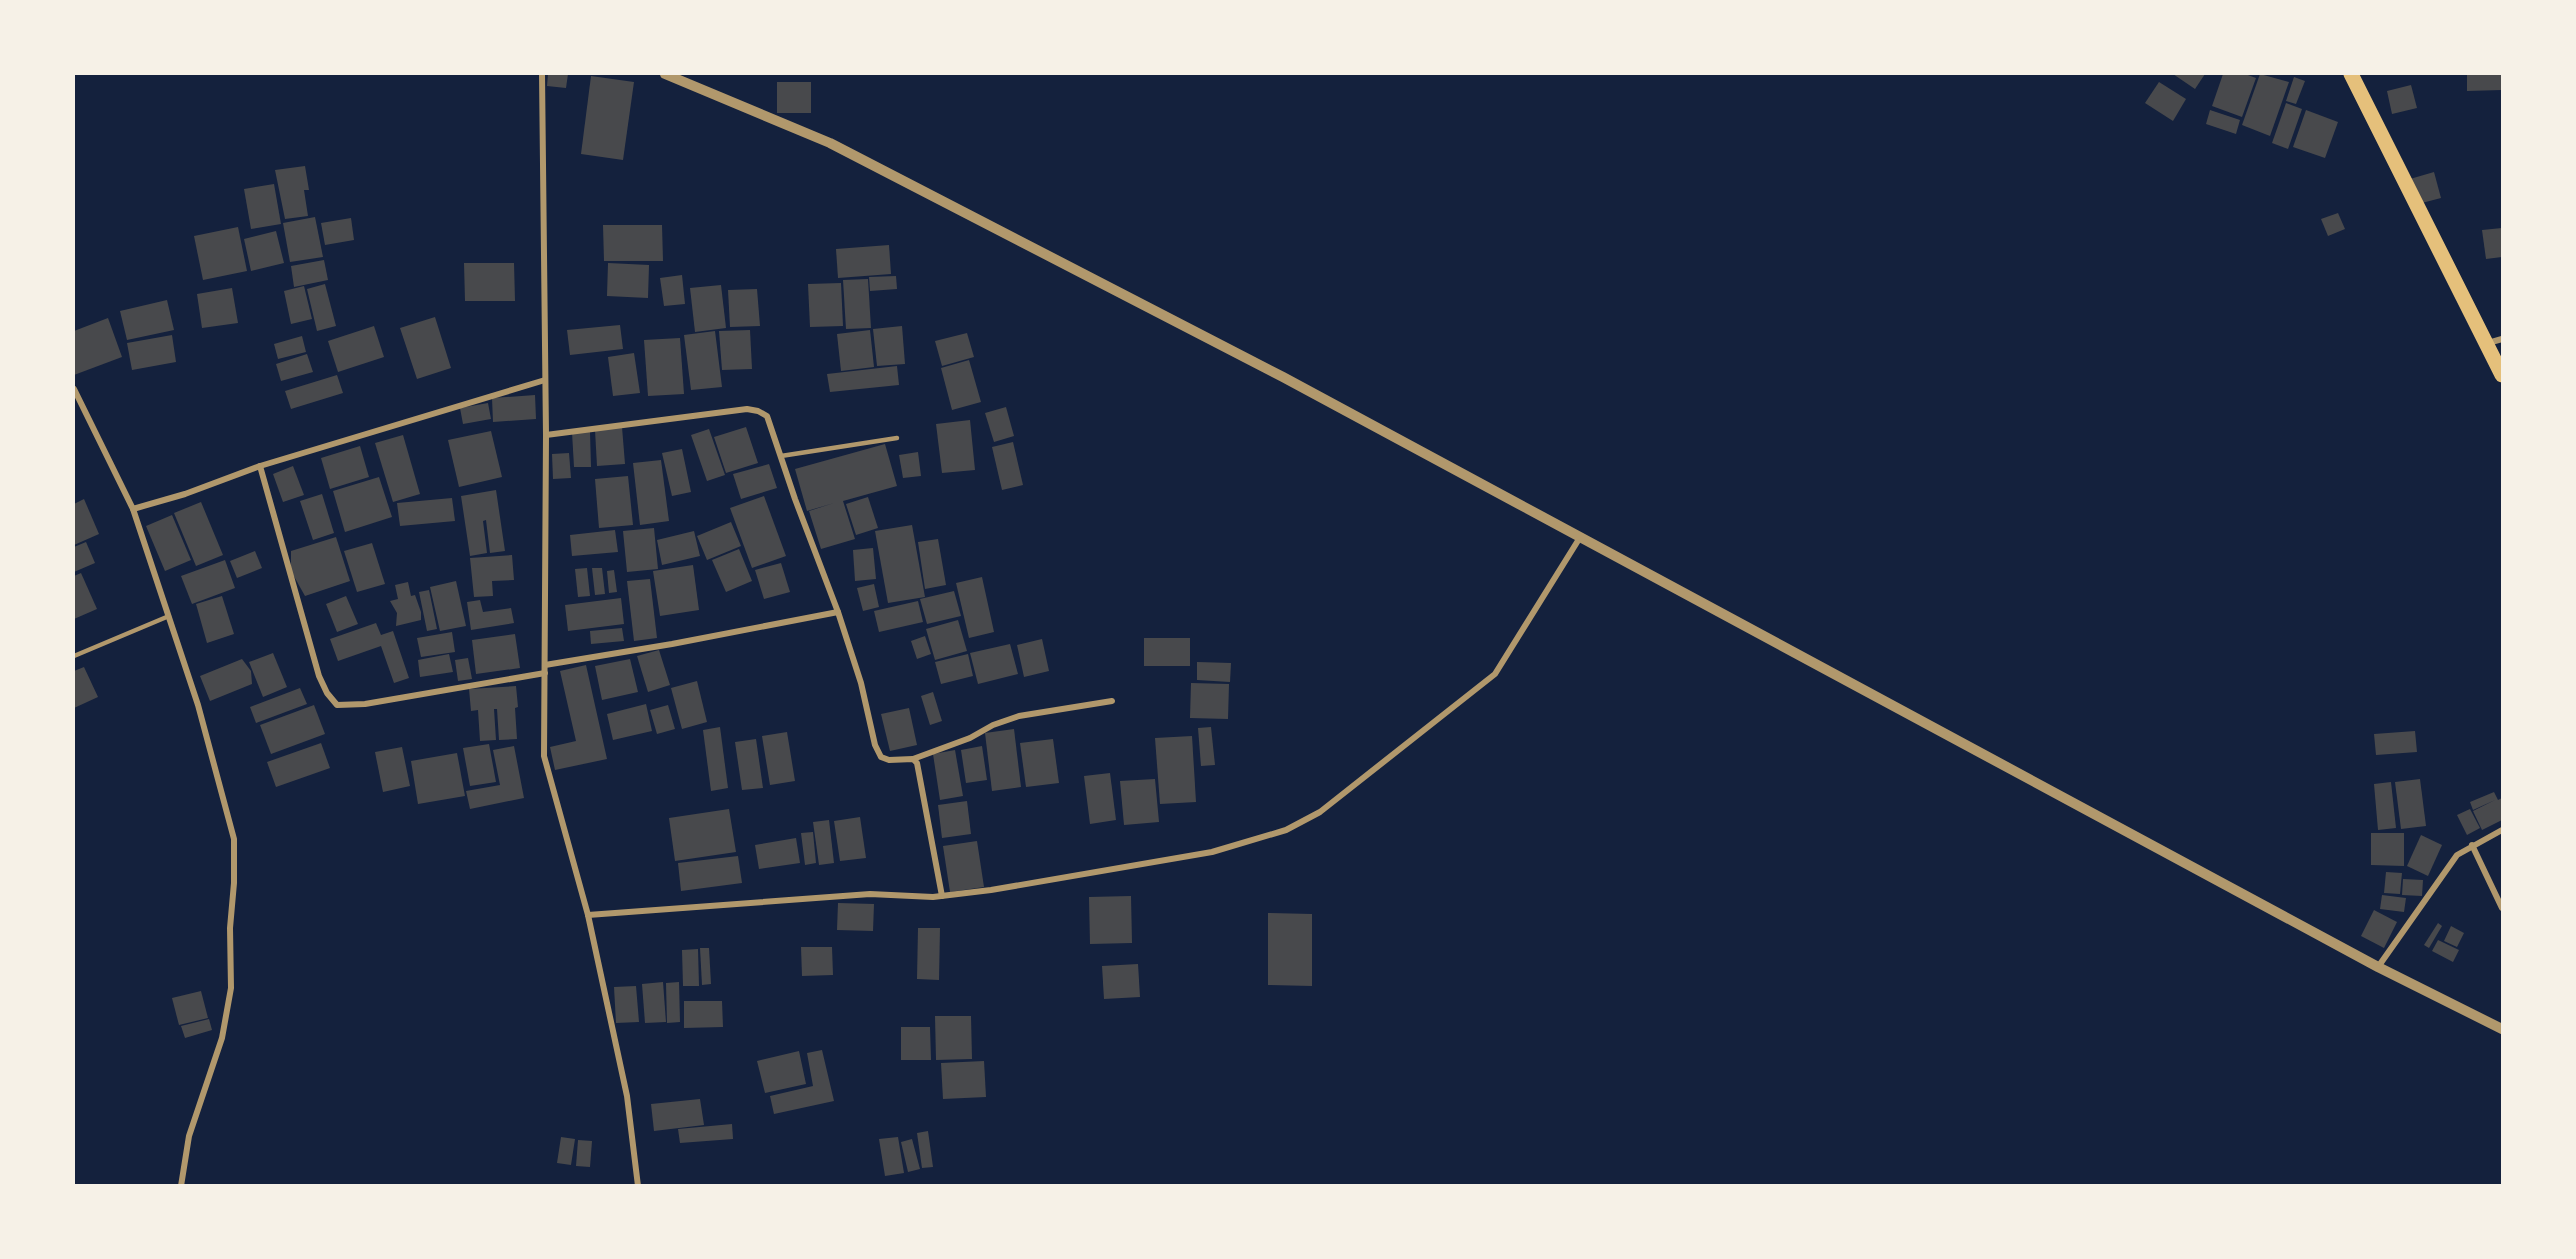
<svg xmlns="http://www.w3.org/2000/svg" width="2576" height="1259" font-family="'PT Sans',sans-serif">
<style>
.building{fill:#48494c}
.lines{fill:none;stroke-linecap:round;stroke-linejoin:round}
.service{stroke:#b1986c;stroke-width:4.5}
.minor{stroke:#b1986c;stroke-width:6}
.tertiary{stroke:#b1986c;stroke-width:10}
.primary{stroke:#e5c07b;stroke-width:15}
</style>
<rect width="100%" height="100%" fill="#14213d"/>
<g class="building">
<path d="M 548,74 L 568,74 L 566,88 L 547,86 Z"/>
<path d="M 2173,74 L 2205,74 L 2195,89 Z"/>
<path d="M 2223,74 L 2245,74 L 2256,78 L 2242,117 L 2212,106 Z"/>
<path d="M 2260,74 L 2289,82 L 2270,136 L 2242,125 Z"/>
<path d="M 2467,74 L 2502,74 L 2502,90 L 2467,91 Z"/>
<path d="M 591,76 L 634,82 L 623,160 L 581,154 Z"/>
<path d="M 2294,77 L 2305,81 L 2296,104 L 2286,101 Z"/>
<rect x="777" y="82" width="34" height="31"/>
<path d="M 2159,82 L 2186,99 L 2173,121 L 2145,103 Z"/>
<path d="M 2411,85 L 2417,108 L 2392,114 L 2387,91 Z"/>
<path d="M 2286,103 L 2302,109 L 2288,149 L 2272,143 Z"/>
<path d="M 2210,110 L 2240,120 L 2236,134 L 2206,124 Z"/>
<path d="M 2306,110 L 2338,122 L 2325,158 L 2293,147 Z"/>
<path d="M 305,166 L 309,190 L 304,190 L 308,216 L 285,219 L 275,170 Z"/>
<path d="M 2434,172 L 2441,198 L 2418,204 L 2410,179 Z"/>
<path d="M 274,184 L 281,224 L 251,229 L 244,189 Z"/>
<path d="M 2338,213 L 2345,229 L 2328,236 L 2321,219 Z"/>
<path d="M 315,217 L 323,257 L 290,262 L 283,223 Z"/>
<path d="M 351,218 L 354,240 L 325,245 L 321,223 Z"/>
<path d="M 603,225 L 662,225 L 663,261 L 604,261 Z"/>
<path d="M 238,227 L 247,271 L 203,280 L 194,236 Z"/>
<path d="M 2502,228 L 2502,257 L 2486,259 L 2482,230 Z"/>
<path d="M 276,231 L 284,263 L 251,271 L 244,239 Z"/>
<path d="M 889,245 L 891,274 L 838,278 L 836,249 Z"/>
<path d="M 324,260 L 328,280 L 294,287 L 291,266 Z"/>
<path d="M 464,263 L 514,263 L 515,301 L 465,301 Z"/>
<path d="M 608,263 L 649,265 L 648,298 L 607,296 Z"/>
<path d="M 682,275 L 685,304 L 664,306 L 660,278 Z"/>
<path d="M 896,276 L 897,289 L 870,291 L 869,277 Z"/>
<path d="M 868,279 L 871,328 L 846,329 L 843,280 Z"/>
<path d="M 841,283 L 843,326 L 810,327 L 808,284 Z"/>
<path d="M 325,284 L 336,326 L 317,331 L 307,289 Z"/>
<path d="M 721,285 L 726,328 L 695,332 L 690,288 Z"/>
<path d="M 304,286 L 312,319 L 291,324 L 284,291 Z"/>
<path d="M 232,288 L 238,323 L 202,328 L 197,294 Z"/>
<path d="M 757,289 L 760,326 L 730,327 L 728,290 Z"/>
<path d="M 167,300 L 174,330 L 127,340 L 120,311 Z"/>
<path d="M 435,317 L 451,368 L 417,379 L 400,328 Z"/>
<path d="M 108,318 L 122,357 L 74,375 L 74,331 Z"/>
<path d="M 620,325 L 623,349 L 570,355 L 567,330 Z"/>
<path d="M 374,326 L 384,357 L 338,372 L 328,341 Z"/>
<path d="M 902,326 L 905,364 L 877,366 L 873,329 Z"/>
<path d="M 750,330 L 752,369 L 722,370 L 719,331 Z"/>
<path d="M 870,330 L 874,367 L 841,371 L 837,334 Z"/>
<path d="M 715,331 L 722,387 L 691,390 L 684,335 Z"/>
<path d="M 967,333 L 974,357 L 942,366 L 935,341 Z"/>
<path d="M 172,335 L 176,362 L 132,370 L 127,343 Z"/>
<path d="M 302,336 L 306,352 L 278,359 L 274,344 Z"/>
<path d="M 680,338 L 684,394 L 648,396 L 644,340 Z"/>
<path d="M 634,353 L 640,393 L 613,396 L 608,357 Z"/>
<path d="M 307,354 L 313,372 L 281,381 L 276,364 Z"/>
<path d="M 969,360 L 981,402 L 952,410 L 941,368 Z"/>
<path d="M 897,366 L 899,385 L 830,392 L 827,374 Z"/>
<path d="M 337,375 L 343,393 L 291,409 L 285,391 Z"/>
<path d="M 535,395 L 536,419 L 493,422 L 492,398 Z"/>
<path d="M 488,403 L 491,419 L 463,424 L 460,408 Z"/>
<path d="M 1006,407 L 1014,436 L 994,442 L 985,413 Z"/>
<path d="M 970,420 L 975,470 L 942,473 L 936,424 Z"/>
<path d="M 622,427 L 625,464 L 597,466 L 595,430 Z"/>
<path d="M 746,427 L 758,463 L 726,473 L 714,437 Z"/>
<path d="M 709,429 L 725,475 L 707,481 L 691,435 Z"/>
<path d="M 491,431 L 502,477 L 459,487 L 448,440 Z"/>
<path d="M 572,432 L 590,432 L 591,467 L 574,467 Z"/>
<path d="M 403,435 L 420,494 L 393,502 L 375,443 Z"/>
<path d="M 1013,442 L 1023,485 L 1002,490 L 992,447 Z"/>
<path d="M 885,444 L 897,486 L 843,501 L 855,539 L 821,549 L 809,511 L 834,503 L 807,511 L 795,469 Z"/>
<path d="M 360,446 L 369,477 L 330,489 L 321,458 Z"/>
<path d="M 682,449 L 691,492 L 672,496 L 662,453 Z"/>
<path d="M 918,452 L 921,476 L 903,478 L 899,455 Z"/>
<path d="M 569,453 L 571,478 L 553,479 L 552,454 Z"/>
<path d="M 661,460 L 669,521 L 640,525 L 633,463 Z"/>
<path d="M 769,464 L 777,488 L 741,499 L 733,474 Z"/>
<path d="M 293,466 L 304,495 L 283,502 L 273,474 Z"/>
<path d="M 628,476 L 633,525 L 599,528 L 595,479 Z"/>
<path d="M 379,477 L 392,517 L 345,532 L 333,491 Z"/>
<path d="M 496,490 L 505,551 L 490,553 L 486,520 L 483,521 L 487,553 L 470,556 L 461,496 Z"/>
<path d="M 322,494 L 334,533 L 313,540 L 300,501 Z"/>
<path d="M 764,496 L 786,556 L 752,568 L 730,508 Z"/>
<path d="M 868,497 L 878,528 L 856,535 L 846,504 Z"/>
<path d="M 452,498 L 455,521 L 400,526 L 397,503 Z"/>
<path d="M 84,499 L 99,534 L 74,545 L 74,504 Z"/>
<path d="M 201,502 L 223,555 L 196,566 L 174,513 Z"/>
<path d="M 172,515 L 191,560 L 165,571 L 146,526 Z"/>
<path d="M 731,522 L 741,546 L 707,560 L 697,536 Z"/>
<path d="M 912,525 L 925,597 L 888,603 L 875,531 Z"/>
<path d="M 654,528 L 658,569 L 627,572 L 623,531 Z"/>
<path d="M 615,530 L 618,552 L 572,556 L 570,535 Z"/>
<path d="M 694,531 L 700,556 L 662,565 L 657,540 Z"/>
<path d="M 336,537 L 350,581 L 305,596 L 291,571 L 291,551 Z"/>
<path d="M 938,539 L 946,585 L 925,589 L 918,542 Z"/>
<path d="M 86,542 L 95,563 L 74,572 L 74,547 Z"/>
<path d="M 372,543 L 385,584 L 357,592 L 344,551 Z"/>
<path d="M 873,548 L 876,579 L 855,581 L 853,550 Z"/>
<path d="M 739,549 L 752,581 L 726,592 L 712,560 Z"/>
<path d="M 255,551 L 262,568 L 237,578 L 230,561 Z"/>
<path d="M 512,555 L 514,580 L 492,581 L 493,596 L 474,597 L 470,558 Z"/>
<path d="M 225,560 L 235,588 L 192,604 L 181,576 Z"/>
<path d="M 781,563 L 790,592 L 764,599 L 755,570 Z"/>
<path d="M 693,565 L 699,610 L 660,616 L 653,571 Z"/>
<path d="M 587,568 L 590,596 L 578,597 L 575,569 Z"/>
<path d="M 592,568 L 602,568 L 605,594 L 595,595 Z"/>
<path d="M 614,570 L 617,592 L 609,593 L 607,571 Z"/>
<path d="M 81,573 L 97,609 L 74,619 L 74,576 Z"/>
<path d="M 982,577 L 994,632 L 969,638 L 956,583 Z"/>
<path d="M 650,579 L 657,638 L 634,641 L 627,581 Z"/>
<path d="M 456,581 L 466,626 L 440,631 L 430,587 Z"/>
<path d="M 408,582 L 411,596 L 415,595 L 421,612 L 421,620 L 396,626 L 397,613 L 390,601 L 398,599 L 395,585 Z"/>
<path d="M 874,584 L 879,607 L 863,611 L 857,588 Z"/>
<path d="M 429,590 L 437,629 L 427,631 L 419,592 Z"/>
<path d="M 954,591 L 961,616 L 927,624 L 920,599 Z"/>
<path d="M 222,596 L 234,634 L 207,643 L 196,604 Z"/>
<path d="M 346,596 L 358,624 L 337,632 L 326,604 Z"/>
<path d="M 621,598 L 624,624 L 568,631 L 565,605 Z"/>
<path d="M 480,600 L 483,612 L 511,608 L 514,623 L 471,630 L 467,602 Z"/>
<path d="M 918,601 L 923,622 L 879,632 L 874,611 Z"/>
<path d="M 958,620 L 967,651 L 935,660 L 926,629 Z"/>
<path d="M 376,623 L 381,635 L 393,631 L 409,678 L 394,683 L 381,646 L 338,661 L 330,639 Z"/>
<path d="M 622,628 L 624,641 L 591,644 L 590,631 Z"/>
<path d="M 452,632 L 455,652 L 421,657 L 417,638 Z"/>
<path d="M 515,634 L 520,668 L 476,674 L 472,640 Z"/>
<path d="M 925,636 L 931,654 L 917,659 L 911,641 Z"/>
<rect x="1144" y="638" width="46" height="28"/>
<path d="M 1042,639 L 1049,671 L 1024,677 L 1017,645 Z"/>
<path d="M 1010,644 L 1018,674 L 978,684 L 970,653 Z"/>
<path d="M 659,650 L 670,685 L 648,692 L 637,656 Z"/>
<path d="M 273,653 L 287,687 L 263,697 L 249,662 Z"/>
<path d="M 449,654 L 453,672 L 420,677 L 418,660 Z"/>
<path d="M 968,654 L 973,676 L 941,684 L 935,662 Z"/>
<path d="M 468,658 L 472,679 L 458,681 L 455,660 Z"/>
<path d="M 242,659 L 251,671 L 252,684 L 210,701 L 200,676 Z"/>
<path d="M 630,659 L 638,692 L 602,700 L 595,666 Z"/>
<path d="M 1197,662 L 1231,663 L 1230,682 L 1197,680 Z"/>
<path d="M 586,665 L 607,759 L 555,770 L 550,747 L 576,741 L 560,671 Z"/>
<path d="M 84,667 L 98,697 L 74,708 L 74,671 Z"/>
<path d="M 697,681 L 707,722 L 682,729 L 671,688 Z"/>
<path d="M 1191,683 L 1229,684 L 1228,719 L 1190,718 Z"/>
<path d="M 516,686 L 518,707 L 515,708 L 517,739 L 499,740 L 497,709 L 494,709 L 496,740 L 480,741 L 478,710 L 471,711 L 469,689 Z"/>
<path d="M 300,688 L 307,704 L 256,723 L 250,707 Z"/>
<path d="M 933,692 L 942,721 L 930,725 L 921,696 Z"/>
<path d="M 646,704 L 652,731 L 613,740 L 607,714 Z"/>
<path d="M 314,705 L 325,734 L 271,754 L 260,725 Z"/>
<path d="M 668,705 L 675,729 L 657,734 L 650,710 Z"/>
<path d="M 909,708 L 917,745 L 890,751 L 881,714 Z"/>
<path d="M 720,727 L 728,788 L 711,791 L 703,730 Z"/>
<path d="M 1211,727 L 1215,765 L 1201,766 L 1198,728 Z"/>
<path d="M 1014,729 L 1021,787 L 992,791 L 985,733 Z"/>
<path d="M 2415,731 L 2417,752 L 2376,755 L 2374,734 Z"/>
<path d="M 787,732 L 795,781 L 770,785 L 762,736 Z"/>
<path d="M 1192,736 L 1196,802 L 1160,804 L 1155,738 Z"/>
<path d="M 756,739 L 763,788 L 742,790 L 735,742 Z"/>
<path d="M 1053,739 L 1059,783 L 1026,787 L 1020,743 Z"/>
<path d="M 321,743 L 330,768 L 276,787 L 267,762 Z"/>
<path d="M 489,744 L 496,782 L 470,786 L 463,748 Z"/>
<path d="M 514,746 L 524,798 L 470,809 L 466,791 L 500,785 L 493,750 Z"/>
<path d="M 982,746 L 987,780 L 966,783 L 961,750 Z"/>
<path d="M 402,747 L 410,786 L 383,792 L 375,752 Z"/>
<path d="M 955,750 L 963,796 L 940,800 L 933,754 Z"/>
<path d="M 457,753 L 465,796 L 418,804 L 411,761 Z"/>
<path d="M 1110,773 L 1116,820 L 1090,824 L 1084,776 Z"/>
<path d="M 1155,779 L 1159,822 L 1124,825 L 1120,781 Z"/>
<path d="M 2420,779 L 2426,826 L 2401,829 L 2395,782 Z"/>
<path d="M 2391,782 L 2396,828 L 2378,830 L 2374,784 Z"/>
<path d="M 2494,792 L 2498,800 L 2502,798 L 2502,820 L 2482,830 L 2473,811 L 2495,800 L 2473,810 L 2470,802 Z"/>
<path d="M 967,801 L 971,834 L 942,838 L 938,805 Z"/>
<path d="M 729,809 L 736,852 L 675,861 L 669,818 Z"/>
<path d="M 2470,809 L 2480,828 L 2467,835 L 2457,815 Z"/>
<path d="M 860,817 L 866,858 L 840,861 L 834,821 Z"/>
<path d="M 829,820 L 834,863 L 819,865 L 813,822 Z"/>
<path d="M 813,832 L 816,863 L 805,865 L 801,833 Z"/>
<path d="M 2371,833 L 2404,833 L 2404,866 L 2371,865 Z"/>
<path d="M 2421,835 L 2442,845 L 2428,876 L 2407,866 Z"/>
<path d="M 796,838 L 800,863 L 759,869 L 755,845 Z"/>
<path d="M 977,841 L 984,887 L 950,892 L 943,846 Z"/>
<path d="M 738,856 L 742,883 L 681,891 L 678,863 Z"/>
<path d="M 2386,872 L 2402,873 L 2400,894 L 2384,893 Z"/>
<path d="M 2403,879 L 2423,880 L 2422,896 L 2402,895 Z"/>
<path d="M 2382,895 L 2406,898 L 2404,912 L 2380,909 Z"/>
<path d="M 1131,896 L 1132,943 L 1090,944 L 1089,897 Z"/>
<path d="M 838,903 L 874,904 L 873,931 L 837,930 Z"/>
<path d="M 2374,910 L 2397,922 L 2384,948 L 2361,936 Z"/>
<path d="M 1268,913 L 1312,914 L 1312,986 L 1268,985 Z"/>
<path d="M 2438,923 L 2442,926 L 2429,948 L 2424,945 Z"/>
<path d="M 2451,926 L 2464,933 L 2457,947 L 2444,941 Z"/>
<path d="M 918,928 L 940,928 L 939,980 L 917,979 Z"/>
<path d="M 2438,940 L 2459,950 L 2453,962 L 2432,951 Z"/>
<path d="M 801,947 L 832,947 L 833,975 L 802,976 Z"/>
<path d="M 700,948 L 709,948 L 711,984 L 702,985 Z"/>
<path d="M 698,949 L 699,986 L 683,986 L 682,950 Z"/>
<path d="M 1138,964 L 1140,997 L 1104,999 L 1102,966 Z"/>
<path d="M 663,982 L 666,1022 L 645,1023 L 642,984 Z"/>
<path d="M 679,982 L 680,1022 L 667,1023 L 666,983 Z"/>
<path d="M 636,986 L 639,1022 L 616,1023 L 614,987 Z"/>
<path d="M 201,991 L 208,1018 L 179,1025 L 172,998 Z"/>
<path d="M 684,1001 L 722,1001 L 723,1027 L 684,1028 Z"/>
<path d="M 935,1016 L 971,1016 L 972,1059 L 936,1060 Z"/>
<path d="M 209,1019 L 212,1030 L 185,1038 L 181,1026 Z"/>
<path d="M 901,1027 L 930,1027 L 931,1060 L 901,1060 Z"/>
<path d="M 822,1050 L 834,1101 L 774,1114 L 770,1096 L 813,1086 L 807,1053 Z"/>
<path d="M 799,1051 L 806,1084 L 765,1093 L 757,1061 Z"/>
<path d="M 984,1061 L 986,1097 L 943,1099 L 941,1063 Z"/>
<path d="M 700,1099 L 704,1125 L 654,1131 L 651,1104 Z"/>
<path d="M 732,1124 L 733,1139 L 680,1143 L 678,1129 Z"/>
<path d="M 928,1131 L 933,1167 L 922,1168 L 917,1133 Z"/>
<path d="M 561,1137 L 575,1139 L 571,1165 L 557,1163 Z"/>
<path d="M 898,1137 L 904,1173 L 885,1176 L 879,1139 Z"/>
<path d="M 912,1139 L 920,1169 L 908,1172 L 901,1142 Z"/>
<path d="M 578,1140 L 592,1141 L 590,1167 L 576,1166 Z"/>
</g>
<g class="lines">
<g class="service">
<path d="M 781,456 L 897,438"/>
<path d="M 74,656 L 169,616"/>
</g>
<g class="minor">
<path d="M 542,74 L 546,435 L 544,756 L 588,915 L 627,1096 L 638,1186"/>
<path d="M 2488,343 L 2502,339"/>
<path d="M 74,389 L 133,509 L 185,494 L 260,466 L 545,380"/>
<path d="M 546,435 L 747,409 L 758,411 L 767,416 L 795,499 L 838,612 L 861,683 L 875,745 L 881,757 L 889,760 L 913,759 L 917,763 L 942,896"/>
<path d="M 260,466 L 319,676 L 327,693 L 337,705 L 365,704 L 545,673"/>
<path d="M 133,509 L 198,705 L 234,839 L 234,883 L 230,928 L 231,988 L 222,1038 L 189,1136 L 181,1186"/>
<path d="M 545,665 L 672,644 L 838,612"/>
<path d="M 913,759 L 970,738 L 993,725 L 1019,716 L 1112,701"/>
<path d="M 2472,845 L 2502,908"/>
<path d="M 588,915 L 870,894 L 933,897 L 991,890 L 1212,852 L 1286,830 L 1320,812 L 1495,674 L 1579,539"/>
<path d="M 2378,967 L 2457,855 L 2502,830"/>
</g>
<path class="tertiary" d="M 665,74 L 830,143 L 1283,377 L 2378,967 L 2502,1029"/>
<path class="primary" d="M 2351,74 L 2502,375"/>
</g>
<rect width="2576" height="1259" fill="none" stroke="#f6f1e7" stroke-width="150"/>
</svg>
